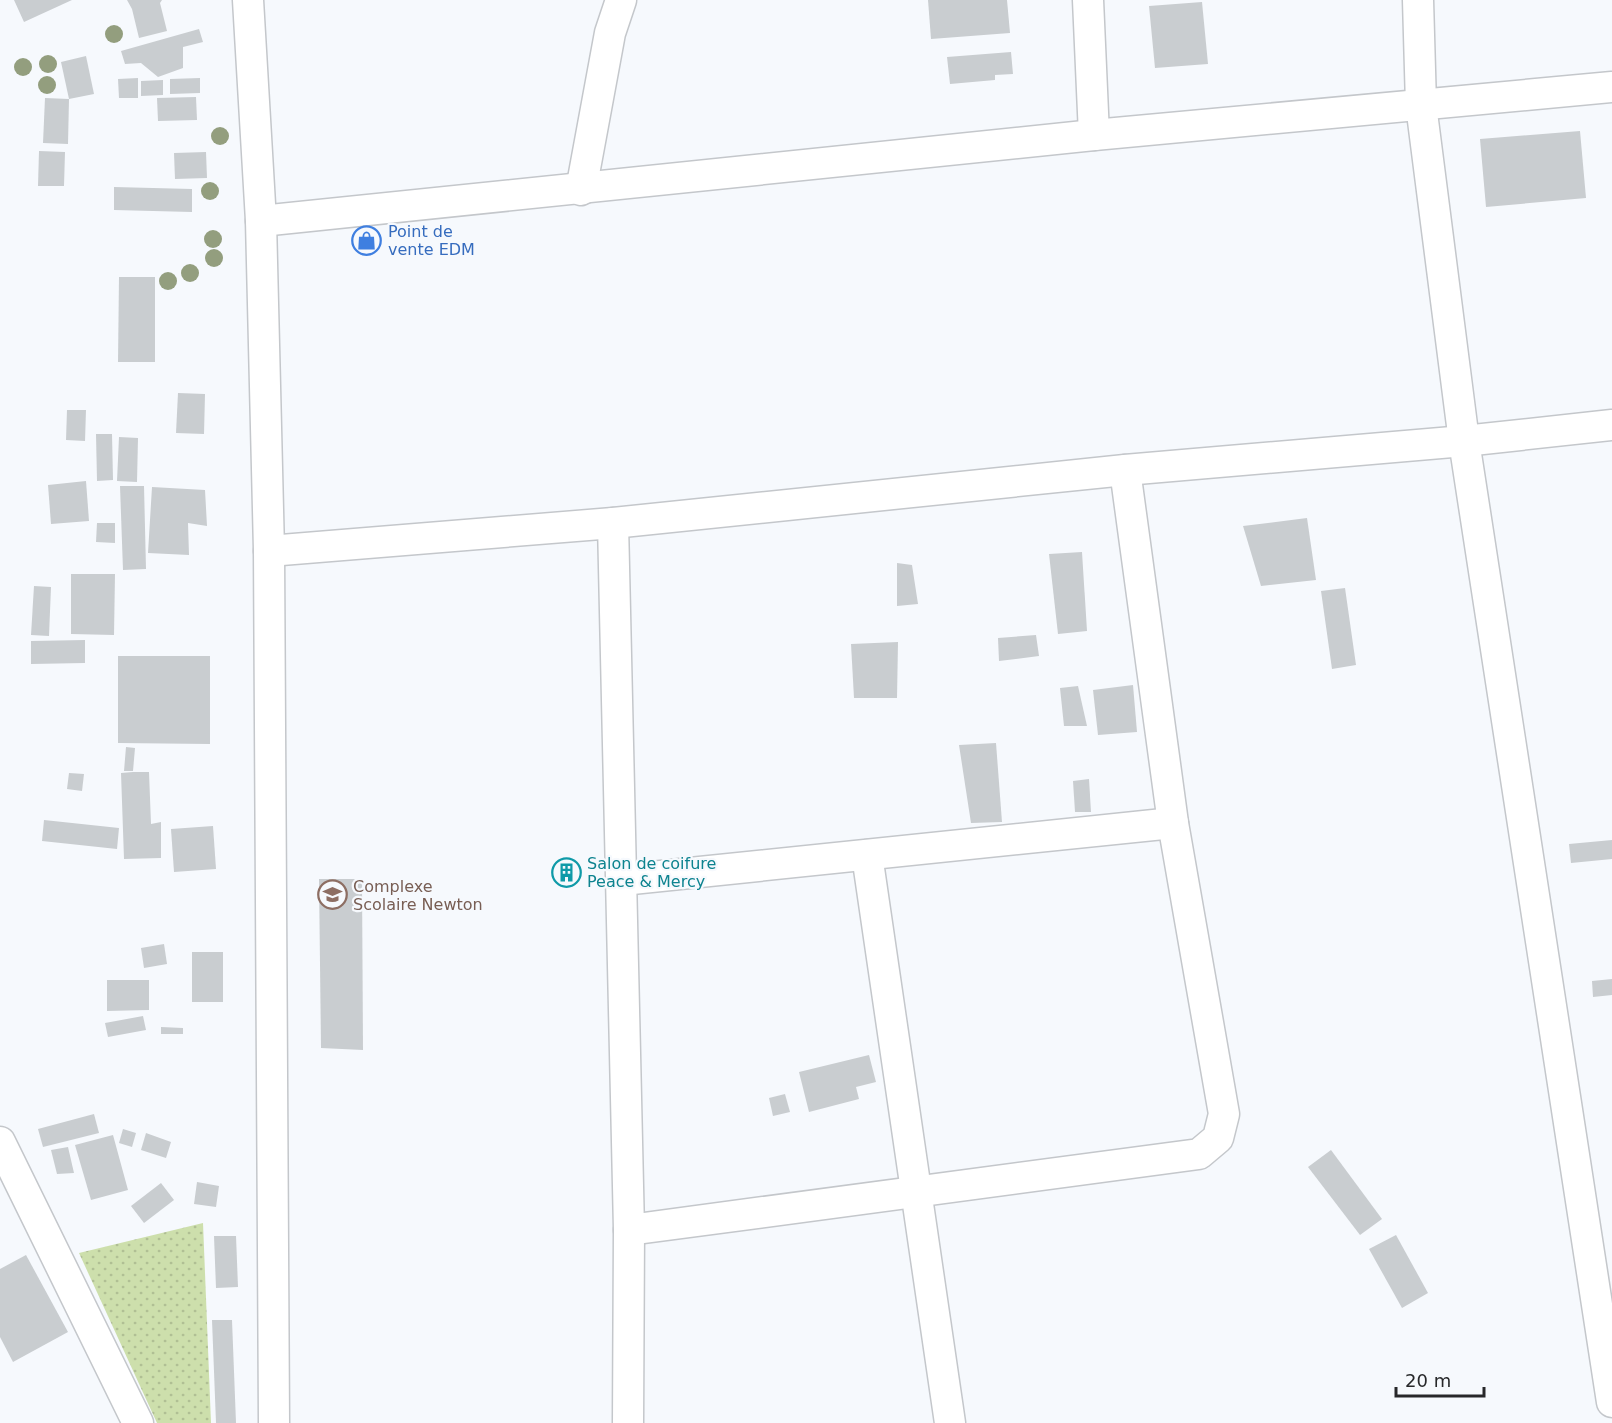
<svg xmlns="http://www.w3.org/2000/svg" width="1612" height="1423" font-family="'DejaVu Sans',sans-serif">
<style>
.grass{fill:url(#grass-dots)}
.building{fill:#c9cdd0}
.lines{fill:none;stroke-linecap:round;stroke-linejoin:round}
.street-casing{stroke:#c4c7cb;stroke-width:33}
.street{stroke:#fff;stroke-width:30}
.tree{fill:#939e7e}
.labels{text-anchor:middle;stroke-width:4.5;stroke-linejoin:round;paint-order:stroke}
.shop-label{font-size:16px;fill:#366cbe;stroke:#f6f9fd;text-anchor:start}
.culture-label{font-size:16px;fill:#0d838f;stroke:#f6f9fd;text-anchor:start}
.education-label{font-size:16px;fill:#785e54;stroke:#f6f9fd;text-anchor:start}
</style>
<defs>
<pattern id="grass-dots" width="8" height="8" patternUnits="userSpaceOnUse" patternTransform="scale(1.5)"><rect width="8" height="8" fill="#cddfac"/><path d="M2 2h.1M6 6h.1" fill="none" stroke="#b0bf94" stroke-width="1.8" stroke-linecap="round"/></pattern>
</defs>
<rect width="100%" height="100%" fill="#f6f9fd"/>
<path class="grass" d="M 203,1223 L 211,1423 L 157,1423 L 79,1253 Z"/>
<g class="building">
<path d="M 14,0 L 72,0 L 24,22 Z"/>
<path d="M 127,0 L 162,0 L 160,3 L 167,31 L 139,38 L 132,9 Z"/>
<path d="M 928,0 L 1007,0 L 1010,33 L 931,39 Z"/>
<path d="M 1202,2 L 1208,64 L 1155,68 L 1149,6 Z"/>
<path d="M 199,29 L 203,42 L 183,47 L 183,68 L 158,77 L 141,63 L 125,64 L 121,51 Z"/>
<path d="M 1011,52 L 1013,74 L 995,75 L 995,80 L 950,84 L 947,57 Z"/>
<path d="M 86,56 L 94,94 L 69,99 L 61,62 Z"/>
<path d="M 138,78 L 138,98 L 119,98 L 118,79 Z"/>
<path d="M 200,78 L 200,93 L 170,94 L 170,79 Z"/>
<path d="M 163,80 L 163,95 L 141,96 L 141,81 Z"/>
<path d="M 196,97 L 197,120 L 158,121 L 157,98 Z"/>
<path d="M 45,98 L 69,99 L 68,144 L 43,143 Z"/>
<path d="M 1580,131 L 1586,198 L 1486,207 L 1480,139 Z"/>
<path d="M 39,151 L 65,152 L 64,186 L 38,186 Z"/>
<path d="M 206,152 L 207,178 L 175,179 L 174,153 Z"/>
<path d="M 114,187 L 192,189 L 192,212 L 114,210 Z"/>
<path d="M 119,277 L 155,277 L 155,362 L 118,362 Z"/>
<path d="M 178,393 L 205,394 L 204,434 L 176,433 Z"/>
<path d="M 67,410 L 86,410 L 85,441 L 66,440 Z"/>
<path d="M 96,434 L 112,434 L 113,480 L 97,481 Z"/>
<path d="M 119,437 L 138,438 L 137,482 L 117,481 Z"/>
<path d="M 86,481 L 89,521 L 51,524 L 48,485 Z"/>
<path d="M 120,486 L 144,486 L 146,569 L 123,570 Z"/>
<path d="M 152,487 L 205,490 L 207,526 L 188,523 L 189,555 L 148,553 Z"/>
<path d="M 1307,518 L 1316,580 L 1261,586 L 1243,526 Z"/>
<path d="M 97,523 L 115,523 L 115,543 L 96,542 Z"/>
<path d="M 1082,552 L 1087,631 L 1058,634 L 1049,554 Z"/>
<path d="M 897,563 L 912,565 L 918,604 L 897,606 Z"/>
<path d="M 71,574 L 115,574 L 114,635 L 71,634 Z"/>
<path d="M 34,586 L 51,587 L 49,636 L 31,635 Z"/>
<path d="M 1345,588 L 1356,665 L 1332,669 L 1321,591 Z"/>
<path d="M 1036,635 L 1039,656 L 999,661 L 998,638 Z"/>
<path d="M 85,640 L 85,663 L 31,664 L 31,641 Z"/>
<path d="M 898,642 L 897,698 L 854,698 L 851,644 Z"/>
<path d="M 118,656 L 210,656 L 210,744 L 118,743 Z"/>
<path d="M 1133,685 L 1137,732 L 1098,735 L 1093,690 Z"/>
<path d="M 1078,686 L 1087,726 L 1064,726 L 1060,688 Z"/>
<path d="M 996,743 L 1002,822 L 971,823 L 959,745 Z"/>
<path d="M 126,747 L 135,748 L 133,771 L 124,771 Z"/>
<path d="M 133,772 L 149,772 L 151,824 L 161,822 L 161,858 L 124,859 L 121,773 Z"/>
<path d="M 69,773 L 84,774 L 82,791 L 67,789 Z"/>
<path d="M 1089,779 L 1091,812 L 1075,812 L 1073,781 Z"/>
<path d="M 44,820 L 119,828 L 117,849 L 42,841 Z"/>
<path d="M 213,826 L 216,869 L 174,872 L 171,829 Z"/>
<path d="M 1612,840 L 1612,859 L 1571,863 L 1569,844 Z"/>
<path d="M 575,861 L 572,883 L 558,880 L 560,864 Z"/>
<path d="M 319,879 L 362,879 L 363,1050 L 321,1048 Z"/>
<path d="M 164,944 L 167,964 L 144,968 L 141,948 Z"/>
<rect x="192" y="952" width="31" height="50"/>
<path d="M 1612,979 L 1612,995 L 1593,997 L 1592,981 Z"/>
<path d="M 107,980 L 149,980 L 149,1010 L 107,1011 Z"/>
<path d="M 143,1016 L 146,1030 L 108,1037 L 105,1023 Z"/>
<path d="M 161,1027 L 183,1028 L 183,1034 L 161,1034 Z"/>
<path d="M 869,1055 L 876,1082 L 856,1087 L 859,1099 L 809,1112 L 799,1072 Z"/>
<path d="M 785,1094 L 790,1112 L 773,1116 L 769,1098 Z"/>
<path d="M 94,1114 L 99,1133 L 43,1147 L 38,1129 Z"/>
<path d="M 123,1129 L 136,1133 L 132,1147 L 119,1143 Z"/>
<path d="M 146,1133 L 171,1142 L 166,1158 L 141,1150 Z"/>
<path d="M 113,1135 L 128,1190 L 91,1200 L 75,1145 Z"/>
<path d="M 68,1147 L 74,1173 L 57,1174 L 51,1150 Z"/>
<path d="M 1331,1150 L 1382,1219 L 1360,1235 L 1308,1167 Z"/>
<path d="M 197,1182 L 219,1186 L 216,1207 L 194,1204 Z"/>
<path d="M 161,1183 L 174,1200 L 144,1223 L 131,1206 Z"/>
<path d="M 1396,1235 L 1428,1293 L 1402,1308 L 1369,1249 Z"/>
<path d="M 214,1236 L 236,1236 L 238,1287 L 216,1288 Z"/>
<path d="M 26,1255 L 68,1332 L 13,1362 L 0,1337 L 0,1269 Z"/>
<path d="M 212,1320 L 232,1320 L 236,1423 L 216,1423 Z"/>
</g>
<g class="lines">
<defs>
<g id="street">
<path d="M 248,0 L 261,221 L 269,551 L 274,1423"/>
<path d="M 1088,0 L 1094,135"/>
<path d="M 1418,0 L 1421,105 L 1464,441 L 1612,1402"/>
<path d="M 581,190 L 610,33 L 621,0"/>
<path d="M 261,221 L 1094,135 L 1612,87"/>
<path d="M 613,523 L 629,1230 L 628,1423"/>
<path d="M 269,551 L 613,523 L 1125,470 L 1464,441 L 1612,425"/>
<path d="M 867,855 L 950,1423"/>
<path d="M 622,880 L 1173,823"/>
<path d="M 0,1142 L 138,1423"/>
<path d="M 629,1230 L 1199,1154 L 1218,1138 L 1224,1114 L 1173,823 L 1125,470"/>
</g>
</defs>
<use href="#street" class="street-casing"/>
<use href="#street" class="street"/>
</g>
<g class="tree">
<circle cx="114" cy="34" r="9"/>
<circle cx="48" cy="64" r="9"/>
<circle cx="23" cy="67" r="9"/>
<circle cx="47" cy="85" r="9"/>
<circle cx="220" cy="136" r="9"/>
<circle cx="210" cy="191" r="9"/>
<circle cx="213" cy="239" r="9"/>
<circle cx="214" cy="258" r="9"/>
<circle cx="190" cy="273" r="9"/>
<circle cx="168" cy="281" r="9"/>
</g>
<defs>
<symbol id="shop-ring" viewBox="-11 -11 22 22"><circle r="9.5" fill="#f6f9fd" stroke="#3f7fe0" stroke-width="1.5"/><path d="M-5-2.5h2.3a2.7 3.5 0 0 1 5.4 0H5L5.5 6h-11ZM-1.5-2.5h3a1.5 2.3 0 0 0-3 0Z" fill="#3f7fe0"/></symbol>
<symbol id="building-ring" viewBox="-11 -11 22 22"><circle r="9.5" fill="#f6f9fd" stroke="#0f9aa8" stroke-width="1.5"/><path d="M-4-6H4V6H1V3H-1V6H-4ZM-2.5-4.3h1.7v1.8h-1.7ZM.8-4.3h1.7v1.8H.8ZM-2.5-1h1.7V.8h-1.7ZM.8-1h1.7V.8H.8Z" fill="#0f9aa8"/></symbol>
<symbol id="school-ring" viewBox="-11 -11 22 22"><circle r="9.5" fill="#f6f9fd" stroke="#8d6e63" stroke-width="1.5"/><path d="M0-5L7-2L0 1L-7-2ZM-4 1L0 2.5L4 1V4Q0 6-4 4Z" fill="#8d6e63"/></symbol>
</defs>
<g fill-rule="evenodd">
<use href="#shop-ring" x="350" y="224" width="33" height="33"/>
<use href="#building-ring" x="550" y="856" width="33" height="33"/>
<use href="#school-ring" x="316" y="878" width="33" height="33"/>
</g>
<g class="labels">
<g class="shop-label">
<text x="388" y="237">Point de<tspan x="388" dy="18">vente EDM</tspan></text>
</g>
<g class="culture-label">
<text x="587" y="869">Salon de coifure<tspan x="587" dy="18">Peace &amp; Mercy</tspan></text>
</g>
<g class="education-label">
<text x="353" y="892">Complexe<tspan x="353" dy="18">Scolaire Newton</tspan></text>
</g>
</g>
<path d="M1396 1387v9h88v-9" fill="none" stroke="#27282a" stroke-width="3"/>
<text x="1405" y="1387" font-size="18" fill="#27282a" stroke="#f6f9fd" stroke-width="4.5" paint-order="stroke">20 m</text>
</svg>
